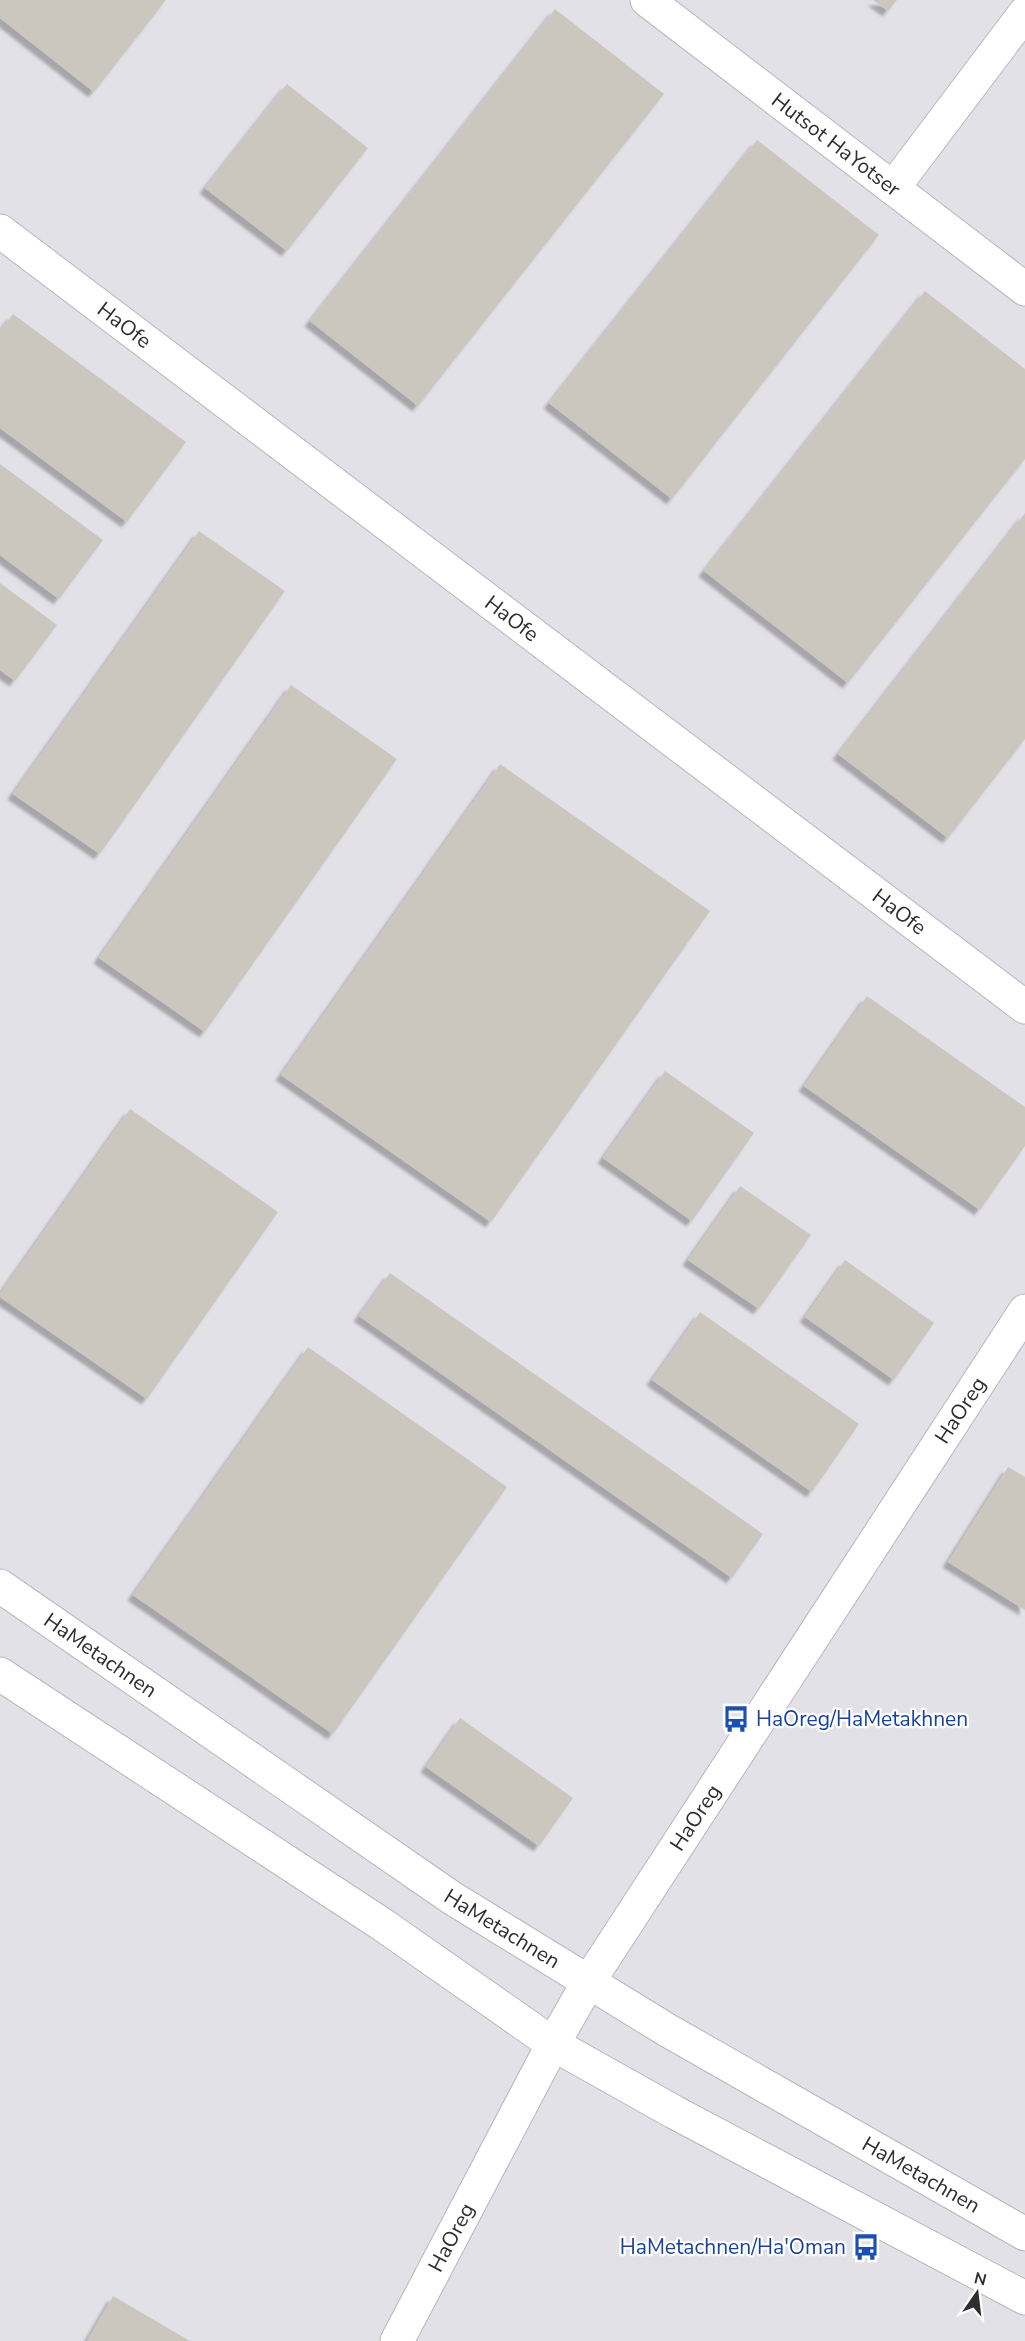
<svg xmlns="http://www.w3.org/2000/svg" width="1025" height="2341" font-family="'Nunito Sans',sans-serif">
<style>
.industrial{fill:#e3e1e8}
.building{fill:#cbc7bf;filter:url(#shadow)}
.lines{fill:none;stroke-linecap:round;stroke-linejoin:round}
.minor-casing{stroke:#b4b7c1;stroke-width:35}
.tertiary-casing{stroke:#b4b7c1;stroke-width:35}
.minor{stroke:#fff;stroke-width:33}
.tertiary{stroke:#fff;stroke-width:33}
.labels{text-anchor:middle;stroke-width:4.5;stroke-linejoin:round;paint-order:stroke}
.street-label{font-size:21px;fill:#2e2e2e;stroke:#fff}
.transit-label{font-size:21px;fill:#164399;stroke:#fff;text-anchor:start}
</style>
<defs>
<filter id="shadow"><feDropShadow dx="-5.5" dy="5.5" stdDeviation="1.5" flood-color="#0004"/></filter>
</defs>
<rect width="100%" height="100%" fill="#efe9e1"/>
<rect class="industrial" x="0" y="0" width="1025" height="2341"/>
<g class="building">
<path d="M 0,0 L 166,0 L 94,92 L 0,18 Z"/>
<path d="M 873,0 L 897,0 L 888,11 Z"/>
<path d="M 555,9 L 664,94 L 418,406 L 310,321 Z"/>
<path d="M 287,84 L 368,148 L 287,251 L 205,188 Z"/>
<path d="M 757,140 L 879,235 L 672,499 L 549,403 Z"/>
<path d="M 925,291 L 1025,369 L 1025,459 L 848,683 L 704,571 Z"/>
<path d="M 13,314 L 186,442 L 127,522 L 0,428 L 0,331 Z"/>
<path d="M 0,464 L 103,540 L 59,599 L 0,555 Z"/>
<path d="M 1025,513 L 1025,739 L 948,838 L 838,754 Z"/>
<path d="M 199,531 L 285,591 L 100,854 L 13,794 Z"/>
<path d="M 0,583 L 57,625 L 15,681 L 0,670 Z"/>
<path d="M 291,685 L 397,759 L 205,1032 L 99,958 Z"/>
<path d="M 500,764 L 710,911 L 491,1222 L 281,1075 Z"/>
<path d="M 867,996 L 1025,1107 L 1025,1146 L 980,1210 L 804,1086 Z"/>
<path d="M 665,1071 L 754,1133 L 692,1221 L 603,1158 Z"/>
<path d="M 130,1109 L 278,1212 L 147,1399 L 0,1297 L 0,1294 Z"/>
<path d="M 740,1186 L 811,1235 L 759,1309 L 688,1260 Z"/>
<path d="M 845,1260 L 934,1323 L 894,1380 L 805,1317 Z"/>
<path d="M 390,1273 L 763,1534 L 732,1578 L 359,1316 Z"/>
<path d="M 700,1312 L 859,1424 L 812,1492 L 652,1380 Z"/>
<path d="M 308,1347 L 507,1487 L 333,1734 L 133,1595 Z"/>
<path d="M 1008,1467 L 1025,1477 L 1025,1610 L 948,1562 Z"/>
<path d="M 460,1718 L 573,1798 L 539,1846 L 426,1767 Z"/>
<path d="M 113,2296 L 190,2341 L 87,2341 Z"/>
</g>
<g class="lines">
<defs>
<g id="minor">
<path id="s1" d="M 647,0 L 1025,289"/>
<path d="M 893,188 L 1025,13"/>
<path id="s2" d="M 0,231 L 1025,1007"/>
<path id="s3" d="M 397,2341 L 553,2044 L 589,1981 L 1025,1311"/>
</g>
<g id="tertiary">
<path id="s4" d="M 0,1586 L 452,1898 L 667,2030 L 1025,2234"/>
<path d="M 0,1674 L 383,1925 L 553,2044 L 674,2112 L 1025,2298"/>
</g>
</defs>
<use href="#minor" class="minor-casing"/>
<use href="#tertiary" class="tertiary-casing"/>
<use href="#minor" class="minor"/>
<use href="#tertiary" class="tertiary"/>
</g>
<defs>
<symbol id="bus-bare" viewBox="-9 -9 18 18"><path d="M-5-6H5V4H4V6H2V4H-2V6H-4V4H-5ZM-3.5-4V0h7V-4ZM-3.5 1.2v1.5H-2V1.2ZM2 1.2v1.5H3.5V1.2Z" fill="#1a4fb4" stroke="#fff" stroke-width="2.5" paint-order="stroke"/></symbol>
</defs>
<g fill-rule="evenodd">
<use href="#bus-bare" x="717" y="1700" width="38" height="38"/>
<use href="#bus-bare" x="847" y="2228" width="38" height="38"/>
</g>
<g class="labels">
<g class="street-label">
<text dy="7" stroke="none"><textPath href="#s1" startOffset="238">Hutsot HaYotser</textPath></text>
<text dy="7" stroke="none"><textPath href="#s2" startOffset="156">HaOfe</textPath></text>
<text dy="7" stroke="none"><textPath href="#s2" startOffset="642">HaOfe</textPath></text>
<text dy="7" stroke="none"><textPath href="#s2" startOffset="1128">HaOfe</textPath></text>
<text dy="7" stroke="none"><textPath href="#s3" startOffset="1089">HaOreg</textPath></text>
<text dy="7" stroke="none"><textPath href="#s4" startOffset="122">HaMetachnen</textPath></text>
<text dy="7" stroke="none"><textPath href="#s3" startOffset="603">HaOreg</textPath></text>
<text dy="7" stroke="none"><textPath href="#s4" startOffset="608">HaMetachnen</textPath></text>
<text dy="7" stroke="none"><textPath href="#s4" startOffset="1094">HaMetachnen</textPath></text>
<text dy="7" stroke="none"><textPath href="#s3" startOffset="117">HaOreg</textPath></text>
</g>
<g class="transit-label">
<text x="756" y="1726">HaOreg/HaMetakhnen</text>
<text x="846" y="2254" text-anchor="end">HaMetachnen/Ha'Oman</text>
</g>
</g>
<g transform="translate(977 2293) rotate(14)" stroke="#ffffff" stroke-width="4.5" paint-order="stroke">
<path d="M0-4.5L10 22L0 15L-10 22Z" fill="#2e2e2e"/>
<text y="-9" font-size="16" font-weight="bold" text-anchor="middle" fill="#2e2e2e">N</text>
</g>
</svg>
